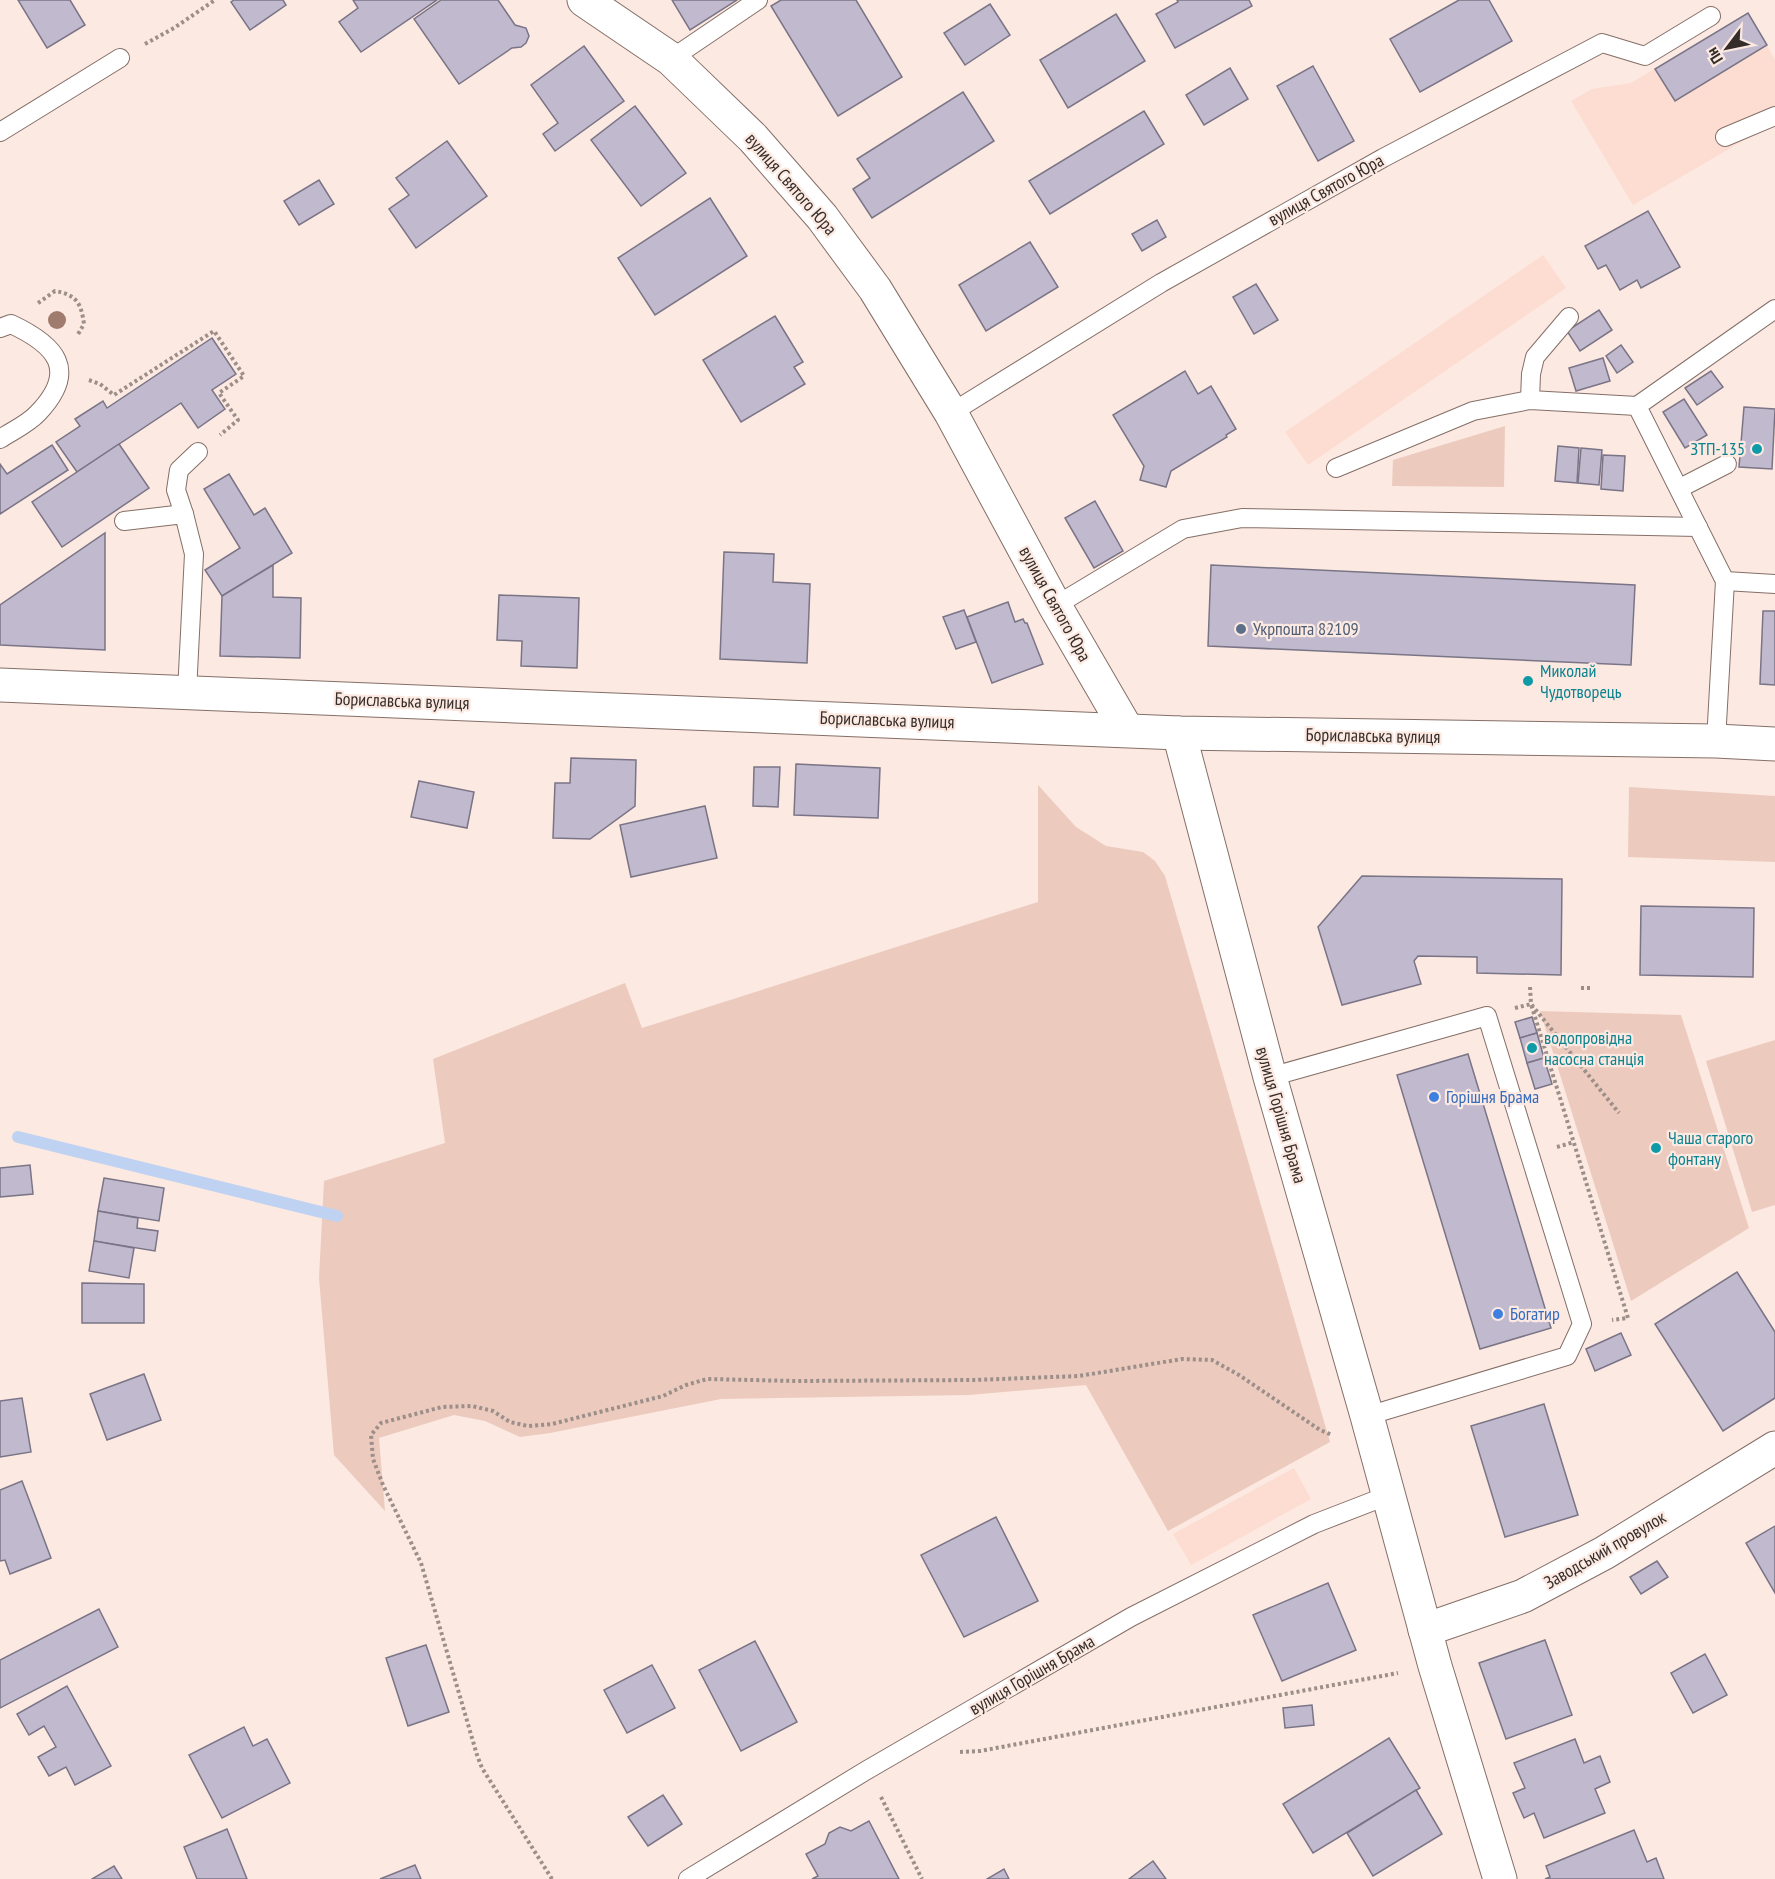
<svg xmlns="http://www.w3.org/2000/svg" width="1775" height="1879" font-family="'PT Sans Narrow',sans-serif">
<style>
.built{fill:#fdddd1}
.green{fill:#eccbbe}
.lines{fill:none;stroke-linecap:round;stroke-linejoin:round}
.stream{stroke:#c0d2f2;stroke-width:12}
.building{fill:#c1bace;stroke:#7a7486;stroke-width:1.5}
.lane-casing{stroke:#846f67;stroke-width:20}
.street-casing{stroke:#846f67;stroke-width:35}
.secondary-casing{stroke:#846f67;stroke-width:35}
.path{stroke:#9c8e89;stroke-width:4;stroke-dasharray:3 3;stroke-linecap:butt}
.lane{stroke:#fff;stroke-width:18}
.street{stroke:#fff;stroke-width:33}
.secondary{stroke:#fff;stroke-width:33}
.tree{fill:#a07c6e}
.culture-dot{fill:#0f9aa8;stroke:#fce9e2;stroke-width:2}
.service-dot{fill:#5c6f8a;stroke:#fce9e2;stroke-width:2}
.shop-dot{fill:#3f7fe0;stroke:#fce9e2;stroke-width:2}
.labels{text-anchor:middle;stroke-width:4.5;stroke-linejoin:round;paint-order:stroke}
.street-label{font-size:18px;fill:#352d29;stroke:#fce9e2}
.culture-label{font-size:18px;fill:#0d838f;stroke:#fce9e2;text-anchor:start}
.service-label{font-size:18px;fill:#4e5e75;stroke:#fce9e2;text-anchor:start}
.shop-label{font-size:18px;fill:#366cbe;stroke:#fce9e2;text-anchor:start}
</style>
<rect width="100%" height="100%" fill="#fce9e2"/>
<g class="built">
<path d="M 1748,13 L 1775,60 L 1775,122 L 1633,205 L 1571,101 L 1592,89 L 1631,83 Z"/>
<path d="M 1543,255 L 1566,288 L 1308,465 L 1285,432 Z"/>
<path d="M 1294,1468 L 1311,1499 L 1191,1565 L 1173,1534 Z"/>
</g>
<g class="green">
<path d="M 1505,426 L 1504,487 L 1392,486 L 1393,460 Z"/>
<path d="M 1038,785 L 1076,827 L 1106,846 L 1143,852 L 1155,861 L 1165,876 L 1330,1442 L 1168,1531 L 1086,1385 L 969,1395 L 721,1399 L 550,1433 L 520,1437 L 485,1421 L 454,1415 L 379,1438 L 385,1511 L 334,1455 L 319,1278 L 324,1181 L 445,1143 L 433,1059 L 625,983 L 642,1028 L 1038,902 Z"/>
<path d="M 1629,787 L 1775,796 L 1775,862 L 1628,857 Z"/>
<path d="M 1540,1011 L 1681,1015 L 1749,1228 L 1631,1301 Z"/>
<path d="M 1775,1040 L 1775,1205 L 1752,1212 L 1706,1061 Z"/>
</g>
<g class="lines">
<path class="stream" d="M 18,1137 L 337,1216"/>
</g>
<g class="building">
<path d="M 18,0 L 70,0 L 85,25 L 47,48 Z"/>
<path d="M 234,0 L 283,0 L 286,5 L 250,30 L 231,2 Z"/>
<path d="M 353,0 L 437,0 L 361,52 L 339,22 L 358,8 Z"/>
<path d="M 441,0 L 498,0 L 515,25 L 526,28 L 529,36 L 526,43 L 521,47 L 512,48 L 459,84 L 414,19 Z"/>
<path d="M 672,0 L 737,0 L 690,30 Z"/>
<path d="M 781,0 L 856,0 L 902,77 L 838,116 L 771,6 Z"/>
<path d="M 1177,0 L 1249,0 L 1252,6 L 1175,48 L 1156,14 L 1178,2 Z"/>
<path d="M 1459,0 L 1489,0 L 1512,41 L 1420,92 L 1390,39 Z"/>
<path d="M 990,4 L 1010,35 L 965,65 L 944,33 Z"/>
<path d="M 1748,13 L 1767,45 L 1675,101 L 1655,69 Z"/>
<path d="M 1116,14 L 1145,61 L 1068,108 L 1040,60 Z"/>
<path d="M 584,46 L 624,101 L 555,151 L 543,134 L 558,123 L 531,85 Z"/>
<path d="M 1313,66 L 1354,141 L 1318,161 L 1277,86 Z"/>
<path d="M 1230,68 L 1248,99 L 1204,125 L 1186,95 Z"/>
<path d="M 963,92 L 994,141 L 872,218 L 853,189 L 870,178 L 857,159 Z"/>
<path d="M 635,106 L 686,173 L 641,206 L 591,140 Z"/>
<path d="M 1144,111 L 1164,144 L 1050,214 L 1029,181 Z"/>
<path d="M 447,141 L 487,196 L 416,248 L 389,209 L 409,195 L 396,178 Z"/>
<path d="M 319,180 L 334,204 L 299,225 L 284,201 Z"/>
<path d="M 710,198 L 747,256 L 655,315 L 618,258 Z"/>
<path d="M 1648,211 L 1680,267 L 1641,288 L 1637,280 L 1620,290 L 1606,265 L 1598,269 L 1585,246 Z"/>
<path d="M 1157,220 L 1166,237 L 1142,251 L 1132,234 Z"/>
<path d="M 1030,242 L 1058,287 L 986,331 L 959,285 Z"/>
<path d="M 1256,284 L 1278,320 L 1254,334 L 1233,297 Z"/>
<path d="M 1599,310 L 1612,330 L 1580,351 L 1567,331 Z"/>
<path d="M 775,316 L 803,362 L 794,367 L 805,384 L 741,422 L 703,360 Z"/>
<path d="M 212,338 L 236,374 L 212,390 L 225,409 L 198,428 L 181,403 L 77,472 L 56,442 L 80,426 L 75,419 L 103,401 L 107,408 Z"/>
<path d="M 1621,345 L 1633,362 L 1617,373 L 1606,356 Z"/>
<path d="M 1603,358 L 1610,381 L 1576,391 L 1569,368 Z"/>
<path d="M 1185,371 L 1198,394 L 1211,386 L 1236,429 L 1226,435 L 1227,437 L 1171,471 L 1166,487 L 1140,480 L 1144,466 L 1113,415 Z"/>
<path d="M 1711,371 L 1723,387 L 1697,405 L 1685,388 Z"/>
<path d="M 1684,399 L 1707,435 L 1685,448 L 1663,412 Z"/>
<path d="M 1744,407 L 1775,409 L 1772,469 L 1739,467 Z"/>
<path d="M 119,444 L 149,488 L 62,547 L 32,502 Z"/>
<path d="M 52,445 L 68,470 L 0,514 L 0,464 L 7,474 Z"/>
<path d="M 1558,446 L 1579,448 L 1577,483 L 1555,481 Z"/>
<path d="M 1581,448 L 1602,450 L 1599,485 L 1578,483 Z"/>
<path d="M 1603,455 L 1625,456 L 1623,491 L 1601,489 Z"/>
<path d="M 229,474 L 254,515 L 265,508 L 292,553 L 222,596 L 205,570 L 240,548 L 204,489 Z"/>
<path d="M 1095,501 L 1123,551 L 1094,568 L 1065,518 Z"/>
<path d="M 105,533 L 105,650 L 0,645 L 0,605 Z"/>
<path d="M 724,552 L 774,554 L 773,582 L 810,584 L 807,663 L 720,659 Z"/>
<path d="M 273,565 L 273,597 L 301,598 L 300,658 L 220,656 L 222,596 Z"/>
<path d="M 1211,565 L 1635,585 L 1631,665 L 1208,646 Z"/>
<path d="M 499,595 L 579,598 L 577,668 L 521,666 L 522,641 L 497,640 Z"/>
<path d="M 1008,602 L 1015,622 L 1023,619 L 1025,623 L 1027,623 L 1043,664 L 992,683 L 967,617 Z"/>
<path d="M 964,610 L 976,642 L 956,649 L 943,617 Z"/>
<path d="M 1763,611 L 1775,611 L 1775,685 L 1760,684 Z"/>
<path d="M 571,758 L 636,760 L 635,806 L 590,839 L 553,838 L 555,783 L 570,783 Z"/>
<path d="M 796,764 L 880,768 L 878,818 L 794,815 Z"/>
<path d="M 754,767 L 780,767 L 778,807 L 753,806 Z"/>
<path d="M 419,781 L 474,792 L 467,828 L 411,817 Z"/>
<path d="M 705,806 L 717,858 L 631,877 L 620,825 Z"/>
<path d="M 1362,876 L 1562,879 L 1561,975 L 1477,973 L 1477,957 L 1418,956 L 1414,961 L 1421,984 L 1342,1005 L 1318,927 Z"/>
<path d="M 1641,906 L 1754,908 L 1753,977 L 1640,975 Z"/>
<path d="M 1532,1017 L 1537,1033 L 1520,1038 L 1515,1022 Z"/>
<path d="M 1537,1033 L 1544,1058 L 1527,1063 L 1520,1038 Z"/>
<path d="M 1468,1054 L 1551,1328 L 1480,1349 L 1397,1075 Z"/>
<path d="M 1544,1058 L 1552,1084 L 1535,1089 L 1527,1063 Z"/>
<path d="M 30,1165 L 33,1194 L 0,1197 L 0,1168 Z"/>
<path d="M 104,1178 L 164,1188 L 159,1221 L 98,1211 Z"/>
<path d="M 98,1211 L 138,1218 L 137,1228 L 158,1231 L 155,1251 L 94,1241 Z"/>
<path d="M 94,1241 L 134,1248 L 129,1278 L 89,1271 Z"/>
<path d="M 1737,1272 L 1775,1332 L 1775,1398 L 1723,1431 L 1655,1324 Z"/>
<path d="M 82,1283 L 144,1284 L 144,1323 L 82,1323 Z"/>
<path d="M 1621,1333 L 1631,1355 L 1595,1371 L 1586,1349 Z"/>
<path d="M 144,1374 L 161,1420 L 107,1440 L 90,1394 Z"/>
<path d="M 22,1398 L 31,1452 L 0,1457 L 0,1401 Z"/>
<path d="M 1544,1404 L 1578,1515 L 1505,1537 L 1471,1426 Z"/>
<path d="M 22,1481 L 51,1558 L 10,1574 L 5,1560 L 0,1561 L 0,1490 Z"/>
<path d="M 996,1517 L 1038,1601 L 964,1637 L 921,1555 Z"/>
<path d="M 1775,1526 L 1775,1593 L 1746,1543 Z"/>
<path d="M 1657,1561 L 1668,1577 L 1641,1594 L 1630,1577 Z"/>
<path d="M 1328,1583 L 1356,1650 L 1282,1681 L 1253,1615 Z"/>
<path d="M 99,1609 L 118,1647 L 0,1708 L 0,1660 Z"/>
<path d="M 1545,1640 L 1572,1715 L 1506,1739 L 1479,1663 Z"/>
<path d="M 755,1641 L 797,1722 L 741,1751 L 699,1670 Z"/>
<path d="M 426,1645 L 449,1712 L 408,1726 L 386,1658 Z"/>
<path d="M 1705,1654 L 1727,1695 L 1693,1713 L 1671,1673 Z"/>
<path d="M 652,1665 L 675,1708 L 627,1733 L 604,1690 Z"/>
<path d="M 67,1686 L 111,1766 L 75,1785 L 66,1767 L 49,1776 L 38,1757 L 56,1747 L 44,1726 L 29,1735 L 17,1714 Z"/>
<path d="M 1312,1705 L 1314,1725 L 1285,1728 L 1283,1708 Z"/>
<path d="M 244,1727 L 253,1746 L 267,1739 L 290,1783 L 222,1818 L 189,1755 Z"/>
<path d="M 1389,1738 L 1420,1788 L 1313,1853 L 1283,1804 Z"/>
<path d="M 1575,1739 L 1584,1763 L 1600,1756 L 1610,1782 L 1595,1789 L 1605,1813 L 1544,1838 L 1534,1813 L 1524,1818 L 1513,1793 L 1525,1788 L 1514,1763 Z"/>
<path d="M 1416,1790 L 1442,1834 L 1373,1876 L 1347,1833 Z"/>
<path d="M 663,1795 L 682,1824 L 648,1846 L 628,1817 Z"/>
<path d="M 869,1821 L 899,1879 L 812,1879 L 818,1876 L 806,1854 L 825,1844 L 829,1833 L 840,1827 L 851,1831 Z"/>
<path d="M 227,1829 L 247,1879 L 197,1879 L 184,1847 Z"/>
<path d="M 1634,1830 L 1647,1862 L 1656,1858 L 1664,1879 L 1545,1879 L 1550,1877 L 1546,1866 Z"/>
<path d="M 1153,1861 L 1166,1879 L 1129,1879 Z"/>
<path d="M 415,1865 L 421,1879 L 380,1879 Z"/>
<path d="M 114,1866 L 122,1879 L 92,1879 Z"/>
<path d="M 1004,1869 L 1009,1879 L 987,1879 Z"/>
</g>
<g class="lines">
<defs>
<g id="lane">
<path d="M 671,59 L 758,0"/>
<path d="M 0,132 L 120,58"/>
<path d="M 1725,137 L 1775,116"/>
<path d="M 0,328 L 11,324 C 56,345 79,370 38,413 C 28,424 12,431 0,439"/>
<path d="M 1530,400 L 1531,374 L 1535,357 L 1569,317"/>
<path d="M 951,413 L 1161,283 L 1383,158 L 1602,43 L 1645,56 L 1711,16"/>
<path d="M 1336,468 L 1473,411 L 1530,400 L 1637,406"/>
<path d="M 1680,488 L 1727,464"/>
<path d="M 184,514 L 176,490 L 179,470 L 198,452"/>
<path d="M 124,521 L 184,514 L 194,554 L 187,692"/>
<path d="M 1725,581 L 1775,584"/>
<path d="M 1055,606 L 1183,529 L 1242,518 L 1698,527"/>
<path d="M 1716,741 L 1725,581 L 1637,406 L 1775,309"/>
<path d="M 1270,1077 L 1487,1016 L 1582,1324 L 1567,1356 L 1367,1416"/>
<path d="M 688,1879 L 867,1770 L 1131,1617 L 1314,1524 L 1389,1495"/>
</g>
<g id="street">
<path d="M 584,0 L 671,59 L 753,138 L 822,217 L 875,289 L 951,413 L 1055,606 L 1127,730"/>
<path d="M 1425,1630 L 1523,1596 L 1604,1553 L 1775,1448"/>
</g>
<g id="secondary">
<path d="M 0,685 L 1179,733 L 1716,741 L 1775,744"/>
<path d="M 1179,733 L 1270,1077 L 1367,1416 L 1435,1666 L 1500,1879"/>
</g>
</defs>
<use href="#lane" class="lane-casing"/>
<use href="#street" class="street-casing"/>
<use href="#secondary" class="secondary-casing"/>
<g class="path">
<path d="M 145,44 L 174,28 L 215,0"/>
<path d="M 38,303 L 55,291 C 77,295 81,303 84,324 L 77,336"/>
<path d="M 89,380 L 100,384 L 114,395 L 214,331 L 244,376 L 219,393 L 238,420 L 220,435"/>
<path d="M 1530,987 L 1531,1004 L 1619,1113"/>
<path d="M 1581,988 L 1590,988"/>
<path d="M 1515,1008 L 1531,1004 L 1628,1318 L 1612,1320"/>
<path d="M 1557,1147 L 1574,1142"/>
<path d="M 960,1752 L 980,1751 L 1398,1673"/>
<path d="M 881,1797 L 922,1879"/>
<path d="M 552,1879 L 482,1768 L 477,1755 L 421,1563 L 383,1485 L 373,1459 L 371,1435 L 381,1423 L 442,1407 L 472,1406 L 493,1411 L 510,1422 L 528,1426 L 552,1424 L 663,1396 L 686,1385 L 707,1379 L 796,1381 L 974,1380 L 1079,1376 L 1182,1359 L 1212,1360 L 1239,1375 L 1320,1430 L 1332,1435"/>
</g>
<use href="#lane" class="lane"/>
<use href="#street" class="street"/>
<use href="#secondary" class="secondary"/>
</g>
<circle class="tree" cx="57" cy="320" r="9"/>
<g class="culture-dot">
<circle cx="1757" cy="449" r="6"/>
<circle cx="1528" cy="681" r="6"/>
<circle cx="1532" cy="1048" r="6"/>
<circle cx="1656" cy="1148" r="6"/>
</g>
<circle class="service-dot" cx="1241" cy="629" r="6"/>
<g class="shop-dot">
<circle cx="1434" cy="1097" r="6"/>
<circle cx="1498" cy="1314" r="6"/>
</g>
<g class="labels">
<g class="street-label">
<text transform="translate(791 184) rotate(49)" y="6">вулиця Святого Юра</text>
<text transform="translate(1326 190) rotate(-29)" y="6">вулиця Святого Юра</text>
<text transform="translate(1055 604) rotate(61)" y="6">вулиця Святого Юра</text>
<text transform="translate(402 701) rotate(2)" y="6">Бориславська вулиця</text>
<text transform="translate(887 720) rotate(2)" y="6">Бориславська вулиця</text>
<text transform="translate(1373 736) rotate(1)" y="6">Бориславська вулиця</text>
<text transform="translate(1281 1115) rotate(74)" y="6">вулиця Горішня Брама</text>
<text transform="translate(1605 1550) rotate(-30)" y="6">Заводський провулок</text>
<text transform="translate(1032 1675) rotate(-30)" y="6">вулиця Горішня Брама</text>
</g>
<g class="culture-label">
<text x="1745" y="455" text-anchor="end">ЗТП-135</text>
<text x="1540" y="677">Миколай<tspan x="1540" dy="21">Чудотворець</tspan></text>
<text x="1544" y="1044">водопровідна<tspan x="1544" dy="21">насосна станція</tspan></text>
<text x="1668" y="1144">Чаша старого<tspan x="1668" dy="21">фонтану</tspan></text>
</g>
<g class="service-label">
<text x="1253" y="635">Укрпошта 82109</text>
</g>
<g class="shop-label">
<text x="1446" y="1103">Горішня Брама</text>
<text x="1510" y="1320">Богатир</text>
</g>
</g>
<g transform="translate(1727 48) rotate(238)" stroke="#fce9e2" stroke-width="4.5" paint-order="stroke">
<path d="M0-4.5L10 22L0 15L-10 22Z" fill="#352d29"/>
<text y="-9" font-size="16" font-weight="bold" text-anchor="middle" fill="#352d29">Пн</text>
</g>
</svg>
